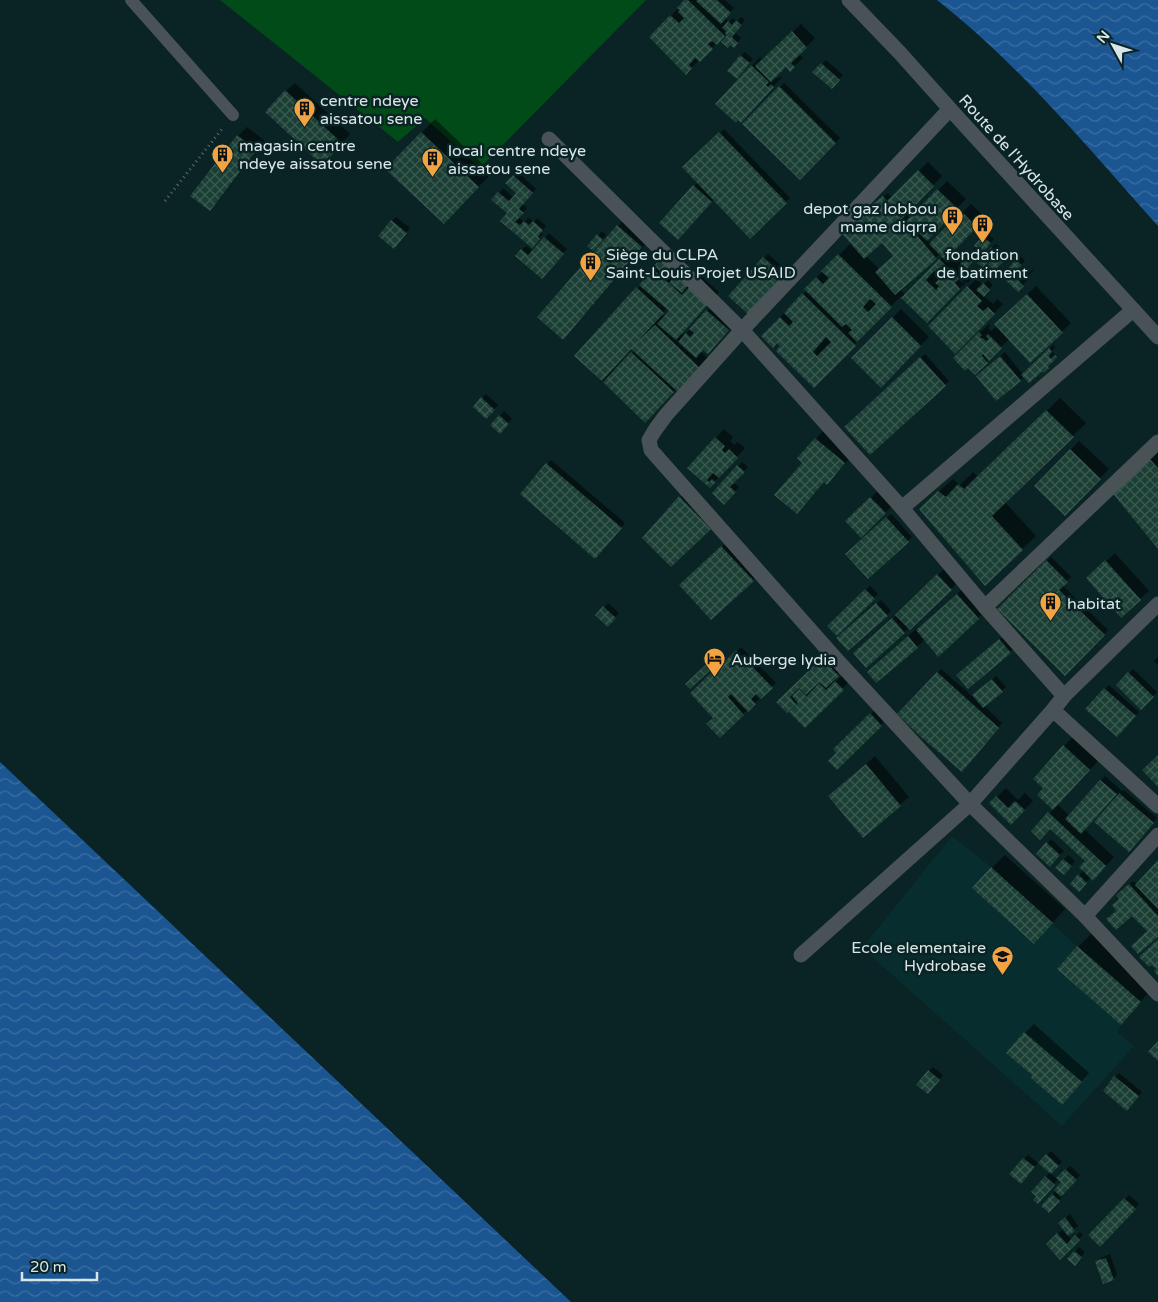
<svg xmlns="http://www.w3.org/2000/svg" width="1158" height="1302" font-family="'Varela Round',sans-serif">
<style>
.built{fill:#072d2e}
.green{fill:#004b17}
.water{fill:url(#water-waves)}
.shadow{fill:#0007;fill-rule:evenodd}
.building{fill:url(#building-cross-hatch);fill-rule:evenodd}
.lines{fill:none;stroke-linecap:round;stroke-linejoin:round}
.path{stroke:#5b6f70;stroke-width:3;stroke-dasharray:1 4;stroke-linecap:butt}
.service{stroke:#495256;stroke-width:12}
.minor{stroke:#495256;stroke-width:15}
.tertiary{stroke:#495256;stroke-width:15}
.labels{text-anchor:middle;stroke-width:5;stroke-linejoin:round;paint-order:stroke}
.poi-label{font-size:16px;fill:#d8e6e7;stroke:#0a2324;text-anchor:start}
.street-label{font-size:16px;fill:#d8e6e7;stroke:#0a2324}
</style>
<defs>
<pattern id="water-waves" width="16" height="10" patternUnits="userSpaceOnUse" patternTransform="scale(1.25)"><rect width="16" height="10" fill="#1c5692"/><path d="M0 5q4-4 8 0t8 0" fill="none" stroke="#3c6ea1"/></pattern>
<pattern id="building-cross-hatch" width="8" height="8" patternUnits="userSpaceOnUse" patternTransform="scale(1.25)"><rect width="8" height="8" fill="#1b3f35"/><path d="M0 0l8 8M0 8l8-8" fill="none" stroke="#3b5b52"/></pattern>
</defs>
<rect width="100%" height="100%" fill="#0a2324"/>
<path class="built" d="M 952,836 L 991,867 L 1077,946 L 1141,1002 L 1121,1025 L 1117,1032 L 1134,1046 L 1062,1126 L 862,948 Z"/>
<path class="green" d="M 220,0 L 646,0 L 480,168 L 425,118 L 398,142 Z"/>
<g class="water">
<path d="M 937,0 L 1158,0 L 1158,226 C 1088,148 1020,65 937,0 Z"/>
<path d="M 0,762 L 571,1302 L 0,1302 Z"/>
</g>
<g class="shadow">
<path d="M 686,0 L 725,0 L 734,8 L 725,18 L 729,22 L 733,18 L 737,21 L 741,17 L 745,20 L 735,33 L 741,38 L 734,46 L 729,35 L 727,33 L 686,73 L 651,37 Z"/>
<path d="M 801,24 L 815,38 L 799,54 L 803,58 L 790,70 L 786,66 L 775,77 L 778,79 L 781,76 L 782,77 L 750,112 L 752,66 L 760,57 L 763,60 Z"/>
<path d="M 745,52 L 753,59 L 740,74 L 741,56 Z"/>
<path d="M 826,60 L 843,75 L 832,88 L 814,72 Z"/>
<path d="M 295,83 L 350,134 L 331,155 L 286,91 Z"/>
<path d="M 784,83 L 840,138 L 800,179 L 744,124 Z"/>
<path d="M 435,119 L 492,173 L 457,209 L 387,169 Z"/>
<path d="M 247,127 L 265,141 L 219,200 L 210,209 L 192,195 L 238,136 Z"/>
<path d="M 724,129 L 790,198 L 750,237 L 714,199 L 687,230 L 661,223 L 698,182 L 683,167 Z"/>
<path d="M 928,162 L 942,176 L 906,214 L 910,219 L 947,181 L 966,199 L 927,239 L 931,244 L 971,204 L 985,217 L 950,253 L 958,260 L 960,258 L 963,262 L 987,233 L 994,239 L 987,247 L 976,257 L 966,269 L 966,270 L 973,276 L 982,266 L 992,248 L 996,244 L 1000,247 L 983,265 L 986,268 L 1003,250 L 1008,255 L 992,272 L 989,269 L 978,280 L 983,285 L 988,280 L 993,285 L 988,290 L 990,292 L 985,297 L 993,304 L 997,299 L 1003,304 L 955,352 L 930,326 L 977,278 L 974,276 L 968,283 L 966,282 L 927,321 L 901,296 L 814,386 L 777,342 L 762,336 L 807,290 L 805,289 L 852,242 L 845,226 L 888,193 L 892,198 ZM 882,242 L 894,256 L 879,269 L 866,256 ZM 940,254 L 943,257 L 905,295 L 900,289 ZM 948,266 L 964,282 L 962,283 L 948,269 Z"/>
<path d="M 518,172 L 536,189 L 522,204 L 527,208 L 519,217 L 524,222 L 529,218 L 534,222 L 537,218 L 546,226 L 541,232 L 543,234 L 532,246 L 509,213 L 493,199 L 503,188 L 514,198 L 518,193 L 507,183 Z"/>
<path d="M 631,212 L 655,233 L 576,325 L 539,317 L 618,226 Z"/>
<path d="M 396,217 L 410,228 L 398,243 L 392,221 Z"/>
<path d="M 602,231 L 606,235 L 593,250 L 589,246 Z"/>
<path d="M 549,233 L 567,249 L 545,274 L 516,256 L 526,246 L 533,251 Z"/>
<path d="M 768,254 L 787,271 L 753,309 L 730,296 Z"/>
<path d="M 1021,257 L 1025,261 L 1016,270 L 1024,278 L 1033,269 L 1034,270 L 1025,279 L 1027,281 L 1018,290 L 1002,275 Z"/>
<path d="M 661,260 L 691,287 L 701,276 L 719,292 L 681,333 L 684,336 L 716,302 L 737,321 L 717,344 L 703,349 L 700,351 L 711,361 L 676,389 L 645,421 L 576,356 L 657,267 ZM 667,308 L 670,311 L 665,317 L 662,315 ZM 632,348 L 635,350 L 615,371 L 613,369 Z"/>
<path d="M 1036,286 L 1071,323 L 1030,362 L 1009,339 L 975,373 L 968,366 L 954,358 L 989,324 L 990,325 L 988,328 L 991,331 L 997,326 L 1004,315 Z"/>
<path d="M 901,309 L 929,337 L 881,386 L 853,358 Z"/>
<path d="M 1053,345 L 1055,347 L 1052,351 L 1056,356 L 1060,352 L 1051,362 L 1052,363 L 1044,372 L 1043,370 L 1024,377 L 1020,380 L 981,372 L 1005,352 L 1023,375 Z"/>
<path d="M 925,354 L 949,381 L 870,453 L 849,423 Z"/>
<path d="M 486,394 L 498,405 L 486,417 L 482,398 Z"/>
<path d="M 1060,398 L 1086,423 L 1005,502 L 1036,536 L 985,584 L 934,496 L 953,479 L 960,485 L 973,472 L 978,477 Z"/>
<path d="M 504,411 L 512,419 L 500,432 L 492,425 Z"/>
<path d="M 724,429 L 733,437 L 730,441 L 734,445 L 738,442 L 745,448 L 710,487 L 689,468 Z"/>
<path d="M 824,430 L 853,454 L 836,474 L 825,481 L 797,513 L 804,462 L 799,458 Z"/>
<path d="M 1079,441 L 1109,469 L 1065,514 L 1036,486 Z"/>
<path d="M 1158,450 L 1158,547 L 1112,491 Z"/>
<path d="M 551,460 L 625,523 L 599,553 L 521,493 Z"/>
<path d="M 742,462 L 748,467 L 734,483 L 739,487 L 724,503 L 738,466 Z"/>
<path d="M 689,488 L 719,520 L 710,528 L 643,538 Z"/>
<path d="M 880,489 L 894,504 L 861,536 L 846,521 Z"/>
<path d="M 891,514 L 912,537 L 868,578 L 847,554 Z"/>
<path d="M 726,543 L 757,576 L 711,618 L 680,585 Z"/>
<path d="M 1115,553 L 1149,591 L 1140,599 L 1096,570 Z"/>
<path d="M 1051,557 L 1071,577 L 1062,585 L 1108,630 L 1065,674 L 999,609 Z"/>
<path d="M 947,566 L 960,580 L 910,629 L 909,628 L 904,632 L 859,649 L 897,615 Z"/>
<path d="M 870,586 L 878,594 L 837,634 L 829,626 Z"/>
<path d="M 966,586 L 987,610 L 978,618 L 925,639 L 917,647 L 868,672 L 917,628 L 919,629 Z"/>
<path d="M 881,600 L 891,611 L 887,615 L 842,634 Z"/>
<path d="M 608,603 L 619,613 L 607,625 L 597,615 Z"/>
<path d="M 1004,636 L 1014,648 L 968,687 L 961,671 Z"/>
<path d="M 741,647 L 776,683 L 761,697 L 756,692 L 754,694 L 759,699 L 720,736 L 715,717 L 719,667 L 716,664 L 687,684 L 720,652 L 727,660 Z"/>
<path d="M 831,650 L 847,666 L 833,679 L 835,682 L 845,673 L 851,680 L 805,726 L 800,703 L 798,701 L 787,711 L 778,702 ZM 820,680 L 822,682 L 816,688 L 813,686 Z"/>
<path d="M 1158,657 L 1158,665 L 1154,661 Z"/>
<path d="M 941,669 L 972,696 L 996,676 L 1006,687 L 984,706 L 1002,723 L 966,766 L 899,714 Z"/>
<path d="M 1133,669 L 1157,692 L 1141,708 L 1117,685 Z"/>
<path d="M 1109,685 L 1139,712 L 1121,731 L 1105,689 Z"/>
<path d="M 880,705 L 890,716 L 837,768 L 837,753 L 834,750 Z"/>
<path d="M 1073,737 L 1098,761 L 1057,804 L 1070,816 L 1105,776 L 1122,791 L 1124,790 L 1157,818 L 1133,846 L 1115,800 L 1112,798 L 1084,829 L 1114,857 L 1093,879 L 1091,877 L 1083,886 L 1079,875 L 1084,870 L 1086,861 L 1051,828 L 1032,831 L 1054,809 L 1045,788 L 1064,746 Z"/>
<path d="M 875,756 L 909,797 L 900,805 L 830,796 Z"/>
<path d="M 1006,788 L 1018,800 L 1025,793 L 1033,801 L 1011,823 L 991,803 Z"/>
<path d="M 1051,839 L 1064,851 L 1050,865 L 1037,854 Z"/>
<path d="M 1005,855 L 1065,909 L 1047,929 L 992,868 Z"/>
<path d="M 1068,855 L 1075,861 L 1068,870 L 1057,868 Z"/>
<path d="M 1158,862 L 1158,935 L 1148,931 L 1132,914 L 1118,910 L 1121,898 L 1118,895 L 1133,881 L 1137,884 Z"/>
<path d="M 1091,934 L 1153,988 L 1121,1023 L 1078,947 Z"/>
<path d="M 1034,1024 L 1089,1073 L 1070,1094 L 1034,1075 L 1025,1033 Z"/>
<path d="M 933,1067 L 943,1075 L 932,1089 L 929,1071 Z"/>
<path d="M 1119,1073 L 1142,1092 L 1131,1105 L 1115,1077 Z"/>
<path d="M 1051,1151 L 1062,1162 L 1050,1173 L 1057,1179 L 1070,1166 L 1080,1175 L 1061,1194 L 1063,1196 L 1049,1211 L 1043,1206 L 1063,1182 L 1059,1178 L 1042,1198 L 1046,1177 L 1050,1172 L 1040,1162 Z"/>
<path d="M 1028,1155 L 1038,1163 L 1025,1179 L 1024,1159 Z"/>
<path d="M 1129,1195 L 1139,1204 L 1100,1245 L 1090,1235 Z"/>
<path d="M 1070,1214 L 1078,1226 L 1068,1234 L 1064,1219 Z"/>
<path d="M 1062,1230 L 1072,1240 L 1080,1232 L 1083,1235 L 1060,1258 L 1047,1244 Z"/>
<path d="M 1079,1247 L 1085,1252 L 1079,1260 L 1069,1259 Z"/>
<path d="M 1110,1254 L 1117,1275 L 1113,1279 L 1097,1262 L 1101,1258 Z"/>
</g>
<g class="building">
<path d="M 684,0 L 688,0 L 725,36 L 717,45 L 712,41 L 708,44 L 713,49 L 700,62 L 695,58 L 689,65 L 692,68 L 686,75 L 649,37 L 670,15 L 679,23 L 684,18 L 678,12 L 680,10 L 677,8 Z"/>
<path d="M 697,0 L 717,0 L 731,13 L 721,24 L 696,1 Z"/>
<path d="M 736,20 L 742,25 L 732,37 L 738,43 L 734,48 L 730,45 L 728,48 L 721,42 L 727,35 L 725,33 L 726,31 L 722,28 L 728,21 L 732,25 Z"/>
<path d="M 792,31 L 807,48 L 791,63 L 795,67 L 790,72 L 786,67 L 771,82 L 755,66 Z"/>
<path d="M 740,55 L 750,63 L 737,79 L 727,71 Z"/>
<path d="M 821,63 L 840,80 L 832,89 L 812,72 Z"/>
<path d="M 751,65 L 769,82 L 766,85 L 768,87 L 771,84 L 774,87 L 741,123 L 738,120 L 736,123 L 715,104 Z"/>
<path d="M 779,86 L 836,143 L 800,180 L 742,124 Z"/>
<path d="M 285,90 L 343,144 L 322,165 L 265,112 Z"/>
<path d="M 421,132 L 479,187 L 444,224 L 385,169 Z"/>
<path d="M 719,132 L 787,203 L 750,239 L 682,167 Z"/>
<path d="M 237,135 L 257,150 L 210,211 L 190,196 Z"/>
<path d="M 918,170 L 934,186 L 903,218 L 894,209 L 937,259 L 895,295 L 875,272 L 893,256 L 882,243 L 864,259 L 839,230 L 883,196 L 887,201 Z"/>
<path d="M 513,175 L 533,193 L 519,209 L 524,213 L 515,222 L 520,225 L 524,221 L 529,225 L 533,221 L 543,230 L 538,237 L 540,239 L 532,248 L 500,221 L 507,213 L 491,200 L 498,192 L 509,201 L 516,193 L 505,183 Z"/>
<path d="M 693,185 L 712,202 L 678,240 L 659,223 Z"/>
<path d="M 937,189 L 958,209 L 927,241 L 906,221 Z"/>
<path d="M 961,211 L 977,227 L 945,260 L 929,244 Z"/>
<path d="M 391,220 L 407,233 L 394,249 L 378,236 Z"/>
<path d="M 617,225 L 642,247 L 563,340 L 537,317 Z"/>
<path d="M 597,234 L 603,240 L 593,251 L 587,246 Z"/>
<path d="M 982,236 L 991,243 L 983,253 L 974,246 Z"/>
<path d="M 544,237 L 564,254 L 542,279 L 515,256 L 521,249 L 528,255 Z"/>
<path d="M 991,247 L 996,252 L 983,268 L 977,263 Z"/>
<path d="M 998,253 L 1005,260 L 992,273 L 985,267 Z"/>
<path d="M 838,254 L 892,307 L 857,342 L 848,333 L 852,330 L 846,324 L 842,327 L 804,289 L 816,277 L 823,284 L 829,278 L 821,271 ZM 870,299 L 876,304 L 868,312 L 863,307 Z"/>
<path d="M 967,255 L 974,260 L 967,269 L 960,264 Z"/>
<path d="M 763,257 L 784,275 L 749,315 L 728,296 Z"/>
<path d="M 660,259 L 676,272 L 669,279 L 654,266 Z"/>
<path d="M 939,259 L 959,279 L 955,283 L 960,289 L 927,323 L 901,298 ZM 934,271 L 941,277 L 935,283 L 939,286 L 936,290 L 926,280 Z"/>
<path d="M 1016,260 L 1022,265 L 1012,274 L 1024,286 L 1018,292 L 1000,275 L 1006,268 L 1007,269 Z"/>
<path d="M 978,268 L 985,274 L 978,281 L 972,276 Z"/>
<path d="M 653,269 L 682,295 L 692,284 L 711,301 L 676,340 L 657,324 L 669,311 L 639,285 Z"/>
<path d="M 676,274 L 689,284 L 682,293 L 669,283 Z"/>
<path d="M 983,283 L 990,290 L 984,297 L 976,290 Z"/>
<path d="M 967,286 L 982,301 L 977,306 L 983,311 L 988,307 L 995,314 L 955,354 L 928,326 Z"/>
<path d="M 636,287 L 664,313 L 637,342 L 655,325 L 703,371 L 681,395 L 631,349 L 602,381 L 574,356 Z"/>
<path d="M 802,293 L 856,346 L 814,388 L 776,351 L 780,346 L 777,343 L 773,348 L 761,336 L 780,317 L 789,326 L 793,322 L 784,313 ZM 826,337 L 831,342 L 817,356 L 813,352 Z"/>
<path d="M 1027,294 L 1063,333 L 1030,363 L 994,324 Z"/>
<path d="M 706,310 L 729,330 L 708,354 L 703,350 L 696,358 L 678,342 L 686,333 L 690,337 L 694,333 L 689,329 Z"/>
<path d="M 892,317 L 921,346 L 881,388 L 851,358 Z"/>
<path d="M 979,332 L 982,335 L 980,337 L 982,339 L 983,338 L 986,341 L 989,339 L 986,336 L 988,334 L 1002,348 L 989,361 L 983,354 L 982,356 L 988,363 L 975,375 L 968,368 L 965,371 L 953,358 Z"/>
<path d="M 1049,348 L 1052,352 L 1049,356 L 1051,359 L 1055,355 L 1057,357 L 1048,367 L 1049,368 L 1044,373 L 1043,371 L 1029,383 L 1021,375 Z"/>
<path d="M 631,352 L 674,392 L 645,423 L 603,382 Z"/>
<path d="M 1000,356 L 1021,381 L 996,401 L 976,376 Z"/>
<path d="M 920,357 L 946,386 L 870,455 L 844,427 Z"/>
<path d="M 481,397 L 495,410 L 486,419 L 473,407 Z"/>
<path d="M 1046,410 L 1074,437 L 992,516 L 1023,550 L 985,586 L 919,509 L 938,491 L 946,497 L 958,484 L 964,489 Z"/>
<path d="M 499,415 L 509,424 L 500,434 L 490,425 Z"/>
<path d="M 715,437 L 725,446 L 722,450 L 725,453 L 729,449 L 738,458 L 719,478 L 713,473 L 707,480 L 709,482 L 712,479 L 716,482 L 710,488 L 687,468 Z"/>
<path d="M 815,438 L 845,463 L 827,485 L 824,482 L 797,514 L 774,495 L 802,463 L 797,458 Z"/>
<path d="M 1070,449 L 1101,479 L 1065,516 L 1034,486 Z"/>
<path d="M 1149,458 L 1158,468 L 1158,549 L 1110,490 Z"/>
<path d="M 546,463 L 622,528 L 595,559 L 520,494 Z"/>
<path d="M 737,465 L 745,472 L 730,487 L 736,492 L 724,505 L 712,493 Z"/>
<path d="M 679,496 L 711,529 L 671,567 L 642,538 Z"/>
<path d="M 870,497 L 886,513 L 861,538 L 845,521 Z"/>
<path d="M 886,517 L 909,542 L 868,579 L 845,554 Z"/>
<path d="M 721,546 L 754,581 L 711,620 L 679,585 Z"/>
<path d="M 1046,560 L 1068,582 L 1059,590 L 1105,635 L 1065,676 L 997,609 Z"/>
<path d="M 1105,560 L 1141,600 L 1121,618 L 1086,578 Z"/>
<path d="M 937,574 L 952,590 L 910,630 L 895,615 Z"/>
<path d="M 865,589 L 875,599 L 837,636 L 827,626 Z"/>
<path d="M 957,594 L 979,619 L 938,657 L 916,630 Z"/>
<path d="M 876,603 L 888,616 L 848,651 L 836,638 Z"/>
<path d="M 603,606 L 616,618 L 608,627 L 595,615 Z"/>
<path d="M 892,618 L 905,633 L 866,668 L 853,653 Z"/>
<path d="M 908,636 L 918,648 L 876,683 L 867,672 Z"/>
<path d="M 999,639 L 1011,653 L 968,689 L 956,675 Z"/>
<path d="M 736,650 L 773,688 L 761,699 L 756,694 L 751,699 L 756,704 L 748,712 L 731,694 L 728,697 L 744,715 L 720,738 L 706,724 L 713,718 L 690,693 L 717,667 L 716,665 L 690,689 L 685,684 L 716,655 L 723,663 Z"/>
<path d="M 822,658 L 839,676 L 826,688 L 819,682 L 806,695 L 799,688 L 790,697 L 796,704 L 787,713 L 776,702 Z"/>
<path d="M 937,672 L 999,728 L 962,772 L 921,737 L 897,714 Z"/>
<path d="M 1128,672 L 1154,697 L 1141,710 L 1116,685 Z"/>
<path d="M 992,679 L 1003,692 L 983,708 L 972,695 Z"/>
<path d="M 835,681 L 844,690 L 805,728 L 789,712 L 798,703 L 792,696 L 799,689 L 808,698 L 807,696 L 819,683 L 826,690 Z"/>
<path d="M 1104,688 L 1136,716 L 1117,737 L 1085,709 Z"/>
<path d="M 870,713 L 882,726 L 837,770 L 828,761 L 836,753 L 833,749 Z"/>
<path d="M 1063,745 L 1090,770 L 1053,810 L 1037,795 L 1043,788 L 1033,779 Z"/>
<path d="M 1158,755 L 1158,787 L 1142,770 Z"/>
<path d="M 866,764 L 901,806 L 863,838 L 828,796 Z"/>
<path d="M 1100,780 L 1117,794 L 1081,834 L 1065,819 Z"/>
<path d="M 1119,793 L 1154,823 L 1129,852 L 1094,822 Z"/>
<path d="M 996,796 L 1008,808 L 1015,801 L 1025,810 L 1011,825 L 989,803 Z"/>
<path d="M 1048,812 L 1106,866 L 1093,881 L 1079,867 L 1085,861 L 1050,829 L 1040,840 L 1031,831 Z"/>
<path d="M 1046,842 L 1060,855 L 1050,867 L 1036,854 Z"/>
<path d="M 1063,859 L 1072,866 L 1064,875 L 1055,868 Z"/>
<path d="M 1158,860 L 1158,909 L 1135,885 Z"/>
<path d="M 991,867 L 1053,923 L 1034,944 L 972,888 Z"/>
<path d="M 1078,874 L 1087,883 L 1079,892 L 1070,884 Z"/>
<path d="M 1129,884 L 1158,916 L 1158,937 L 1138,954 L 1131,946 L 1147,931 L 1132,916 L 1116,930 L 1106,919 L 1116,911 L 1112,905 L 1119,899 L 1116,895 Z"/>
<path d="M 1158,939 L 1158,976 L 1154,971 L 1156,969 L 1152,965 L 1149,967 L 1139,957 Z"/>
<path d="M 1077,946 L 1141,1002 L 1121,1025 L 1057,969 Z"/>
<path d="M 1024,1032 L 1082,1082 L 1062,1105 L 1031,1078 L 1032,1075 L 1006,1053 Z"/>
<path d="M 1158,1041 L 1158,1061 L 1148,1052 Z"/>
<path d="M 928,1070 L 940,1080 L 928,1094 L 916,1085 Z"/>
<path d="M 1114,1076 L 1139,1096 L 1127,1111 L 1103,1091 Z"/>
<path d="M 1046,1154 L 1059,1166 L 1051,1174 L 1038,1163 Z"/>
<path d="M 1023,1158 L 1035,1167 L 1021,1184 L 1009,1174 Z"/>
<path d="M 1065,1169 L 1077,1180 L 1061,1197 L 1054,1190 L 1061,1182 L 1056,1178 Z"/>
<path d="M 1045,1176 L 1055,1185 L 1038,1204 L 1033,1200 L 1036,1196 L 1031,1192 Z"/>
<path d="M 1052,1194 L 1060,1201 L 1049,1213 L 1041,1206 Z"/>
<path d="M 1124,1198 L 1136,1209 L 1100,1247 L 1088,1235 Z"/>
<path d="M 1065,1217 L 1075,1231 L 1068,1236 L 1058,1223 Z"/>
<path d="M 1057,1233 L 1067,1244 L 1075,1235 L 1080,1240 L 1060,1260 L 1046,1244 Z"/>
<path d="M 1074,1251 L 1082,1257 L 1075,1266 L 1067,1259 Z"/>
<path d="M 1106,1258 L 1114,1280 L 1103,1284 L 1095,1261 Z"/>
</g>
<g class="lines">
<path class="path" d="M 165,201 L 222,129"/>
<path class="service" d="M 131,0 L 233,115"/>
<g class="minor">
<path d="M 950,109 L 742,330 L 666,415 L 655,430 L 649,440 L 651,450 L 836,659 L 970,804 L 1085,916 L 1158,994"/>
<path d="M 549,139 L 742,330 L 902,508 L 985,607 L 1064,696"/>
<path d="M 902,508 L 1133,310"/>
<path d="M 985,607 L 1158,442"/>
<path d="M 1053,710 L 1158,806"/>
<path d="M 1085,916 L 1158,835"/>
<path d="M 801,955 L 970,804 L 1053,710 L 1064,696 L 1158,604"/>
</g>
<path class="tertiary" d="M 849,0 L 900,53 L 950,109 L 1158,337"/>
</g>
<defs>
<symbol id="building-pin" viewBox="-11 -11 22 30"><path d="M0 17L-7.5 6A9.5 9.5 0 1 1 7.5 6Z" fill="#f3a442" stroke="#0a2324"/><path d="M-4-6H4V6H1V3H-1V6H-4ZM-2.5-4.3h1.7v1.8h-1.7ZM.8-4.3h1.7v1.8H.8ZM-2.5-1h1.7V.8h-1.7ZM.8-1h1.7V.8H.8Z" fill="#111"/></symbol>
<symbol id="hotel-pin" viewBox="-11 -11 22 30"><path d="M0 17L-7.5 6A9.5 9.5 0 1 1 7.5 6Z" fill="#f3a442" stroke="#0a2324"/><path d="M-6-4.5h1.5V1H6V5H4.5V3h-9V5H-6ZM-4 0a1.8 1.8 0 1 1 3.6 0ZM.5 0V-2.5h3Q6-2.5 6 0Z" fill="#111"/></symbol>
<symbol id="school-pin" viewBox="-11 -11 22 30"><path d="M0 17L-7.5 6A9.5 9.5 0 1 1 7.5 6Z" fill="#f3a442" stroke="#0a2324"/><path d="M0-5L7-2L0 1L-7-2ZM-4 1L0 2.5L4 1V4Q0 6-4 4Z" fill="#111"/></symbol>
</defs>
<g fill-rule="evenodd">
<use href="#building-pin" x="292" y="96" width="25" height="34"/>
<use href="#building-pin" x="210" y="142" width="25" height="34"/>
<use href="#building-pin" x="420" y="146" width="25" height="34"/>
<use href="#building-pin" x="940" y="204" width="25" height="34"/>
<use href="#building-pin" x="970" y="212" width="25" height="34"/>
<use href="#building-pin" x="578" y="250" width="25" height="34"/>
<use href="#building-pin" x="1038" y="590" width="25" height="34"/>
<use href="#hotel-pin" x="702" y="646" width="25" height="34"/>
<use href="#school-pin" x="990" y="944" width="25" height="34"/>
</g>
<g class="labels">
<g class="poi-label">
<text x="320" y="106">centre ndeye<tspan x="320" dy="18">aissatou sene</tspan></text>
<text x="239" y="151">magasin centre<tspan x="239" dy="18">ndeye aissatou sene</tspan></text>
<text x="448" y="156">local centre ndeye<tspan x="448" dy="18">aissatou sene</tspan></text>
<text x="937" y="214" text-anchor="end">depot gaz lobbou<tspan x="937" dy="18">mame diqrra</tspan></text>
<text x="606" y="260">Siège du CLPA<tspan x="606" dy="18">Saint-Louis Projet USAID</tspan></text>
<text x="982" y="260" text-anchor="middle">fondation<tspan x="982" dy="18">de batiment</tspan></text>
<text x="1067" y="609">habitat</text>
<text x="731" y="665">Auberge lydia</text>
<text x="986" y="953" text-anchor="end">Ecole elementaire<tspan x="986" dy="18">Hydrobase</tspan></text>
</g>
<g class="street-label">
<text transform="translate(1017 157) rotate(48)" y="6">Route de l'Hydrobase</text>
</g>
</g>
<g transform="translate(1113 45) rotate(310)" stroke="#0a2324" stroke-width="4" paint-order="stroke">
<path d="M0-4L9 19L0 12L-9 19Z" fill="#d8e6e7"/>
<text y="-8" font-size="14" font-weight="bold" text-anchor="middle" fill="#d8e6e7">N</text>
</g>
<path d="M22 1272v8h75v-8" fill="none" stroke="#d8e6e7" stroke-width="2.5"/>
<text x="30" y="1272" font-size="15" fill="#d8e6e7" stroke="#0a2324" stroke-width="4" paint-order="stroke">20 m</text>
</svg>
